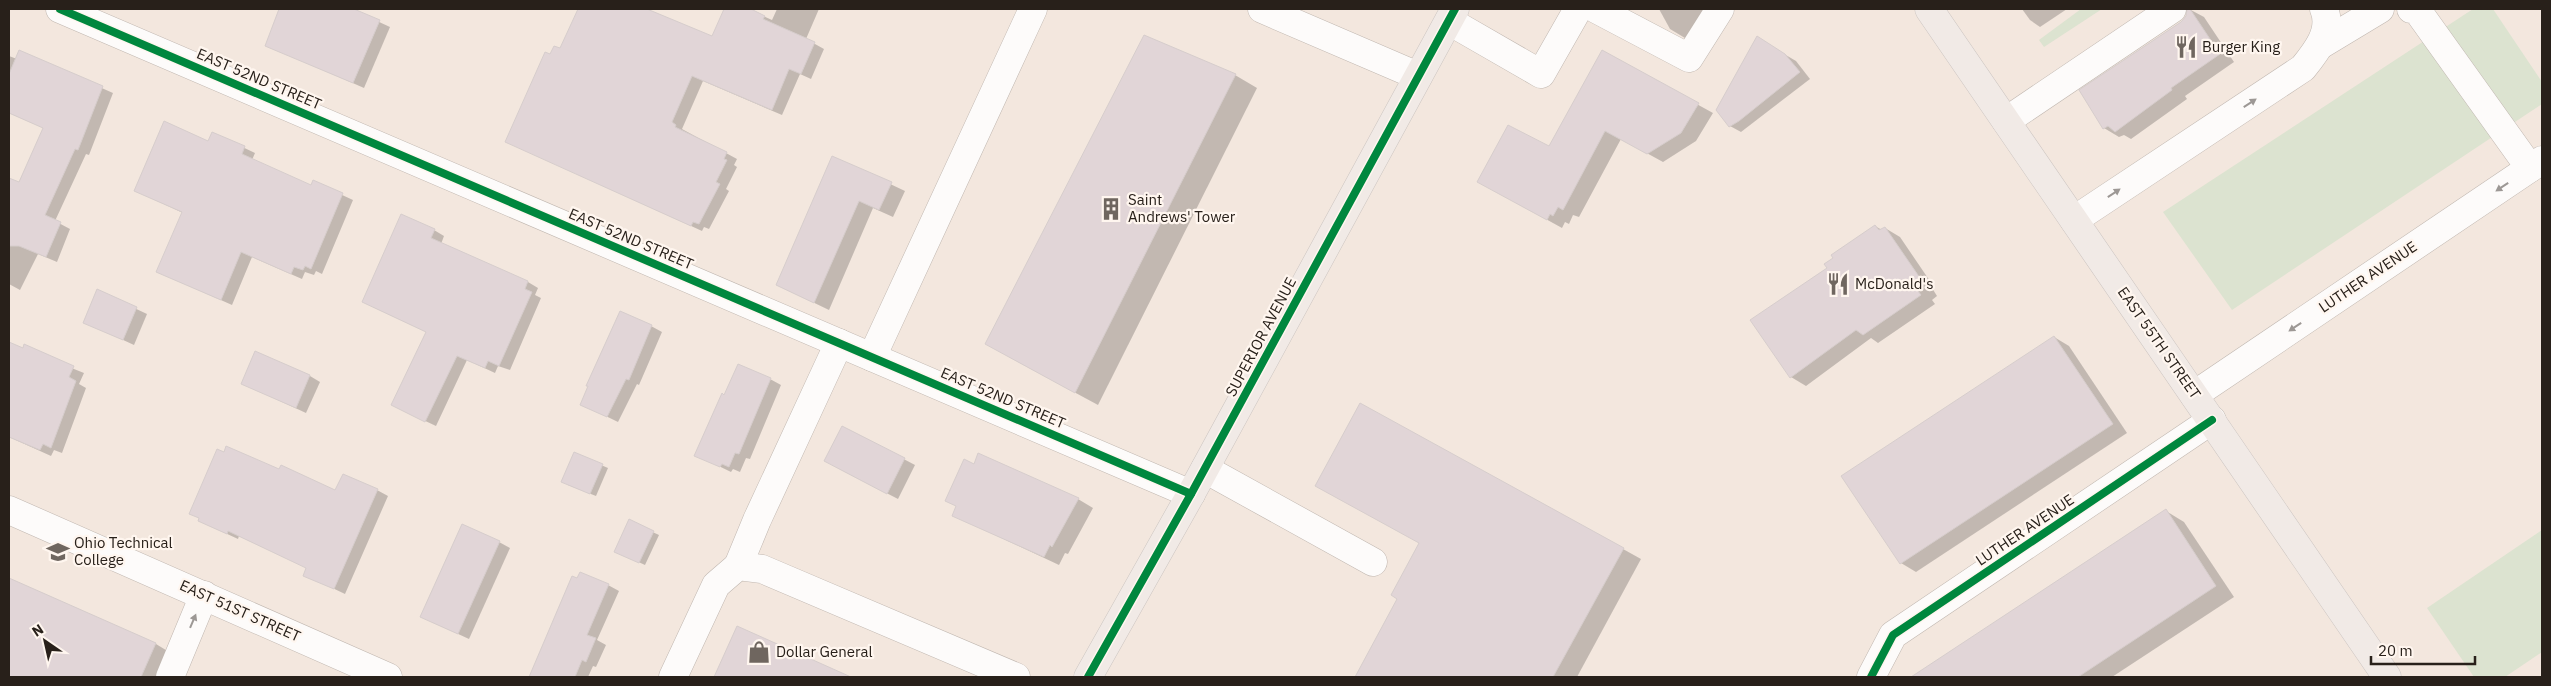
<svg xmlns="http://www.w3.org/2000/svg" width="2551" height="686" font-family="'IBM Plex Sans',sans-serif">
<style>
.green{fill:#dce3d0}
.shadow{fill:#0003}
.building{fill:#e1d5d7;stroke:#d6cdcc}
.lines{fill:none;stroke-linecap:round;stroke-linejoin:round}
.minor-casing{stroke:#c0b7b0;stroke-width:29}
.major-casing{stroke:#ccc5c1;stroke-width:29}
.minor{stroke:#fdfbfa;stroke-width:28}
.major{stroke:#f1eae6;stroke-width:28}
.cycleway-casing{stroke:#fff6ef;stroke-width:11}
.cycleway{stroke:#00873e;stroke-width:8}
.oneway{fill:#9d9895}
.labels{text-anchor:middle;stroke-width:4.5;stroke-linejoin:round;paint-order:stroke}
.poi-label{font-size:15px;fill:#28201a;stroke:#fff6ef;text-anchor:start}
.street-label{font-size:15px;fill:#28201a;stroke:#fff6ef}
</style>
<rect width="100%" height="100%" fill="#f3e7de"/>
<g class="green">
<path d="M 2081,9 L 2102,9 L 2044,47 L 2039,40 Z"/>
<path d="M 2473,9 L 2493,9 L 2542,82 L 2542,104 L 2232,310 L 2163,212 Z"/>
<path d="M 2542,530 L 2542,652 L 2505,677 L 2474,677 L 2427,608 Z"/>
</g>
<g class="shadow">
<path d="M 282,9 L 351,9 L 390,27 L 364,88 L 266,45 Z"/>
<path d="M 579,9 L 631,9 L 713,37 L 726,9 L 748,9 L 772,20 L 777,9 L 819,9 L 806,39 L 824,49 L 811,79 L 800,74 L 782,115 L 703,81 L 682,129 L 737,159 L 734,165 L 737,167 L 726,189 L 729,191 L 709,229 L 704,227 L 702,231 L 506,141 L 551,55 L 561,50 Z"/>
<path d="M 1659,9 L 1722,9 L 1704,38 L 1685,38 L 1670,29 Z"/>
<path d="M 2022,9 L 2067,9 L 2040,27 L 2030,20 Z"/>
<path d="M 2189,9 L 2204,17 L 2234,62 L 2185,96 L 2187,99 L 2131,139 L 2124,135 L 2119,137 L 2104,128 L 2187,17 Z"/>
<path d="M 1757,38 L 1796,61 L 1810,79 L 1741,132 L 1730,126 Z"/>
<path d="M 20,52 L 113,93 L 89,155 L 86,154 L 55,221 L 70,229 L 57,262 L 38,254 L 20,290 L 9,284 L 9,179 L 19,183 L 44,128 L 9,113 L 9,56 L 17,59 Z"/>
<path d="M 1602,52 L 1713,113 L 1696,141 L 1663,162 L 1621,139 L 1579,217 L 1573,215 L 1569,224 L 1565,222 L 1562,228 L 1493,190 L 1549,148 Z"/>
<path d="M 1235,75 L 1257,88 L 1098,405 L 1009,357 Z"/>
<path d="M 213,133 L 255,153 L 252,160 L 312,187 L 314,182 L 353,200 L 322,274 L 316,271 L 314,275 L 305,272 L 302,279 L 252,257 L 232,305 L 158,272 L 183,213 L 136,191 L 209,142 Z"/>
<path d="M 833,157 L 905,191 L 893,217 L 873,208 L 829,310 L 777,285 Z"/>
<path d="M 1875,226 L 1882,230 L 1885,228 L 1900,237 L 1934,287 L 1932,288 L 1937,296 L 1932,300 L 1935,304 L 1878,343 L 1871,338 L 1806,386 L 1791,377 L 1752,320 L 1828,268 Z"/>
<path d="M 434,230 L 444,236 L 441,244 L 528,282 L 538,288 L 535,295 L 541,298 L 510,370 L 498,366 L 495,373 L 467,360 L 436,426 L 402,410 L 427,332 L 373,307 Z"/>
<path d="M 98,291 L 147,314 L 134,345 L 84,322 Z"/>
<path d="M 651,326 L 662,332 L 639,385 L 637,384 L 618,422 L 581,404 Z"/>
<path d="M 2054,337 L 2069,346 L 2127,433 L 1916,572 L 1901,563 Z"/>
<path d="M 9,343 L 84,373 L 79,384 L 86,388 L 62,453 L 54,450 L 51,456 L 9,437 Z"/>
<path d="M 310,376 L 320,382 L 306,413 L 243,384 Z"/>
<path d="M 770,379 L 781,385 L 750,459 L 746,458 L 740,472 L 733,469 L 731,472 L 696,455 L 725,396 Z"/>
<path d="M 843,427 L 915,465 L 898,499 L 836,467 Z"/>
<path d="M 575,454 L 608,468 L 596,496 L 568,485 Z"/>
<path d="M 280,471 L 336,492 L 377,490 L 388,496 L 345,594 L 305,575 L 308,568 L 239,536 L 238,539 L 199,521 Z"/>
<path d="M 1078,499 L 1093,508 L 1068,554 L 1065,553 L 1059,565 L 953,515 Z"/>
<path d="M 2166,511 L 2184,522 L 2234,597 L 2112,677 L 1932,677 Z"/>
<path d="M 629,521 L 659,535 L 645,565 L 621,554 Z"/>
<path d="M 499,542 L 510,548 L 469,639 L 432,622 Z"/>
<path d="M 1623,549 L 1641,559 L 1577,677 L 1372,677 L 1360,671 Z"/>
<path d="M 9,579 L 156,644 L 174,655 L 164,677 L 9,677 Z"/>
<path d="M 608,585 L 619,591 L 597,640 L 606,645 L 596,667 L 593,666 L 588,677 L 535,677 L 531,675 Z"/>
<path d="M 737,628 L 848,677 L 715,677 Z"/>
</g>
<g class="building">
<path d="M 279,9 L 354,9 L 380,20 L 353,83 L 265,46 Z"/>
<path d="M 578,9 L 647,9 L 712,36 L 724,9 L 751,9 L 765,16 L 763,19 L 815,42 L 801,74 L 789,69 L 772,110 L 692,76 L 672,122 L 676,125 L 675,127 L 727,152 L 724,159 L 727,160 L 716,182 L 720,184 L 699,224 L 693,222 L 691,226 L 505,142 L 545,52 L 550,54 L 554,46 L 560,48 Z"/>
<path d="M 2187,9 L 2190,9 L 2220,54 L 2171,88 L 2172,90 L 2115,132 L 2108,126 L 2103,129 L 2079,90 L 2181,22 L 2186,16 Z"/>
<path d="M 1144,35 L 1236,74 L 1075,393 L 985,344 Z"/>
<path d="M 1757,36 L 1785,54 L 1800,72 L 1739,121 L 1729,127 L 1716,110 Z"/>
<path d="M 19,50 L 103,86 L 78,150 L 75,149 L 45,215 L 61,222 L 46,257 L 19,246 L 9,246 L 9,178 L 19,182 L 43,128 L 9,113 L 9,74 Z"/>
<path d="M 1602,50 L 1699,103 L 1681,133 L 1647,154 L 1605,131 L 1563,210 L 1558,207 L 1553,216 L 1550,214 L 1547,220 L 1477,182 L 1508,125 L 1549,146 Z"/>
<path d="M 164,121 L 208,141 L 212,132 L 245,146 L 242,154 L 311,185 L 313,180 L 343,193 L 311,269 L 305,266 L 303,270 L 294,267 L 291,274 L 241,252 L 221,300 L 156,272 L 182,212 L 134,191 Z"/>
<path d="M 832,156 L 892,182 L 879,210 L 859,201 L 814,303 L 776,285 Z"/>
<path d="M 401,214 L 435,229 L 431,238 L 528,281 L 525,289 L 532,292 L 499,366 L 488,361 L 485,368 L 457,356 L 425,422 L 391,405 L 426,332 L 362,302 Z"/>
<path d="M 1875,225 L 1879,230 L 1885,227 L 1920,278 L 1917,279 L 1923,287 L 1918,291 L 1921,295 L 1863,335 L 1856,330 L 1790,378 L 1750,320 L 1827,268 L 1824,264 L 1833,258 L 1831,255 Z"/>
<path d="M 97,289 L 137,307 L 123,340 L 83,323 Z"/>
<path d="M 620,311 L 652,325 L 629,380 L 626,379 L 607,417 L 580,405 L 588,386 L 586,386 Z"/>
<path d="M 2054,336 L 2113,424 L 1900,564 L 1841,476 Z"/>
<path d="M 9,342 L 23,348 L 24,344 L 74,366 L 69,377 L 76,381 L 51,448 L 43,444 L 40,450 L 9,437 Z"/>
<path d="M 255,351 L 310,375 L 296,408 L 241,384 Z"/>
<path d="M 738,364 L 771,378 L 739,454 L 735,453 L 729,467 L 722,464 L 720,467 L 694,456 L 722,393 L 724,395 Z"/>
<path d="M 1360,403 L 1624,548 L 1553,677 L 1355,677 L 1397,599 L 1391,595 L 1419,543 L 1315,486 Z"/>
<path d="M 842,426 L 905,458 L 887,494 L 824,461 Z"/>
<path d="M 226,446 L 279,469 L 281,465 L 335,490 L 343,474 L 378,489 L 334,589 L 303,576 L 306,568 L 228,531 L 227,534 L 198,521 L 199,518 L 189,514 L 217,449 L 224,452 Z"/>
<path d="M 574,452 L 603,464 L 590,494 L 561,482 Z"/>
<path d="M 978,453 L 1079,498 L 1052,547 L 1050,545 L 1044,557 L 952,516 L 956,506 L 945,501 L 964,459 L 974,464 Z"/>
<path d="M 2166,509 L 2216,586 L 2078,677 L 1911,677 Z"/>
<path d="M 629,519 L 654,531 L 639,563 L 614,552 Z"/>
<path d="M 462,524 L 500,541 L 458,634 L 420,617 Z"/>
<path d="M 580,572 L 609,584 L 587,635 L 596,638 L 586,662 L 582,660 L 575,677 L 529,677 L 572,576 L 577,578 Z"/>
<path d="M 9,578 L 156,643 L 141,677 L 9,677 Z"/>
<path d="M 737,626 L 851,677 L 714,677 Z"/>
</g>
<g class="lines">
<defs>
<g id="minor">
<path d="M 60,9 L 1191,494"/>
<path d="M 1262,9 L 1418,76"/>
<path d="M 1596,9 L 1689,58 L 1720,9"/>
<path d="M 2411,9 L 2417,10 L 2530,168"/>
<path d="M 1449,21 L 1541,74 L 1578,9"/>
<path d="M 2322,44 L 2380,9"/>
<path d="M 2006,121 L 2172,9"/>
<path d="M 2074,220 L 2303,68 C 2316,52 2333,31 2324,9"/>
<path d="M 872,357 L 1033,9"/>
<path d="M 2194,395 L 2542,160"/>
<path d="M 1205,469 L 1373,562"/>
<path d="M 9,510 L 388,677"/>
<path d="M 738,566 L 757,520 L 839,343"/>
<path d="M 170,677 L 204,595"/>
<path d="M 673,677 L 716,585 L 738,566 L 762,569 L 1016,677"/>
<path d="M 1871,677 L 1893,635 L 2212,420"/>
</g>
<g id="major">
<path d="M 1929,9 L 2387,677"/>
<path d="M 1088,677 L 1191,494 L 1455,9"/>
</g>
</defs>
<use href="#minor" class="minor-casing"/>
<use href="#major" class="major-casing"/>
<use href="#minor" class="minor"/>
<use href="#major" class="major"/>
<defs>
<g id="cycleway">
<path d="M 60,9 L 1191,494"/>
<path d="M 1088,677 L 1191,494 L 1455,9"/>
<path d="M 1871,677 L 1893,635 L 2212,420"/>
</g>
</defs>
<use href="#cycleway" class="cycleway-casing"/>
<use href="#cycleway" class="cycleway"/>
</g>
<defs><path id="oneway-solid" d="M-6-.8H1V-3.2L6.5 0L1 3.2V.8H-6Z" transform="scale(1.25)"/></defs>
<g class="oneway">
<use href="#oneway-solid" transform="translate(2250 103) rotate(-33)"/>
<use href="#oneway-solid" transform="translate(2502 187) rotate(146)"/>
<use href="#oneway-solid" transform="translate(2114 193) rotate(-34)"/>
<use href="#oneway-solid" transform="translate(2295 327) rotate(146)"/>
<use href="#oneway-solid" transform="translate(193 621) rotate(-67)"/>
</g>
<defs>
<symbol id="restaurant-bare" viewBox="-9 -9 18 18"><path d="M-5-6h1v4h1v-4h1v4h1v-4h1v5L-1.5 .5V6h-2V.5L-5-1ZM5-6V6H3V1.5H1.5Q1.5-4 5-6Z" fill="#6f665f" stroke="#fff6ef" stroke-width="2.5" paint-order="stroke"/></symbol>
<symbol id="building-bare" viewBox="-9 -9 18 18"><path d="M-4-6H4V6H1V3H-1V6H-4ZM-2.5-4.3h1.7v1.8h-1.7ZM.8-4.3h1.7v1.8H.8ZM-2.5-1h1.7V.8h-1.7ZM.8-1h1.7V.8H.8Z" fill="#6f665f" stroke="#fff6ef" stroke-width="2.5" paint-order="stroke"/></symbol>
<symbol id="university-bare" viewBox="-9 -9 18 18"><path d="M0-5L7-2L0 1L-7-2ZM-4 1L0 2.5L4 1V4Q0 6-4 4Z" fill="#6f665f" stroke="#fff6ef" stroke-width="2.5" paint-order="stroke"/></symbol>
<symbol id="shop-bare" viewBox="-9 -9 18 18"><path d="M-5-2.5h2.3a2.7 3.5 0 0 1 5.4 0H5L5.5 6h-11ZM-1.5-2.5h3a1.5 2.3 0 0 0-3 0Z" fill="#6f665f" stroke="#fff6ef" stroke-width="2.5" paint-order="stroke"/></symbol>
</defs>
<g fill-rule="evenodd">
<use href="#restaurant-bare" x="2170" y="31" width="32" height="32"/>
<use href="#building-bare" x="1095" y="193" width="32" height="32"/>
<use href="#restaurant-bare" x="1822" y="268" width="32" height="32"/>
<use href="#university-bare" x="42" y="536" width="32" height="32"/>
<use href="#shop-bare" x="743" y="636" width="32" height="32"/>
</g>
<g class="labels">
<g class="poi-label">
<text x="2202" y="52">Burger King</text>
<text x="1128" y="205">Saint<tspan x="1128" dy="17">Andrews' Tower</tspan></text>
<text x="1855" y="289">McDonald's</text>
<text x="74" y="548">Ohio Technical<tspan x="74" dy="17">College</tspan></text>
<text x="776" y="657">Dollar General</text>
</g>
<g class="street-label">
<text transform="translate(259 79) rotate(23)" y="5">EAST 52ND STREET</text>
<text transform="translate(631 239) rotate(23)" y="5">EAST 52ND STREET</text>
<text transform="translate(2368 277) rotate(-34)" y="5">LUTHER AVENUE</text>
<text transform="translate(1261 337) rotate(-62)" y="5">SUPERIOR AVENUE</text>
<text transform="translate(2159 343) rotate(55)" y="5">EAST 55TH STREET</text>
<text transform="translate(1003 398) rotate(23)" y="5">EAST 52ND STREET</text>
<text transform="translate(2025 530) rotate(-34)" y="5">LUTHER AVENUE</text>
<text transform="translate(240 611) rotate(24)" y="5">EAST 51ST STREET</text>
</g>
</g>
<rect width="2551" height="686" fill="none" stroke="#28201a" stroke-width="20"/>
<g transform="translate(45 641) rotate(326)" stroke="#fff6ef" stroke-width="4" paint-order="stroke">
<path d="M0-4L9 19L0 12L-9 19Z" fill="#28201a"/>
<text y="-8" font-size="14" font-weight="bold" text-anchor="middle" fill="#28201a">N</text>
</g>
<path d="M2371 656v8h104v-8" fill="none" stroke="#28201a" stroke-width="2.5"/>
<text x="2378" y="656" font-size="15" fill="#28201a" stroke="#fff6ef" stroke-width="4" paint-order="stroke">20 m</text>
</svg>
